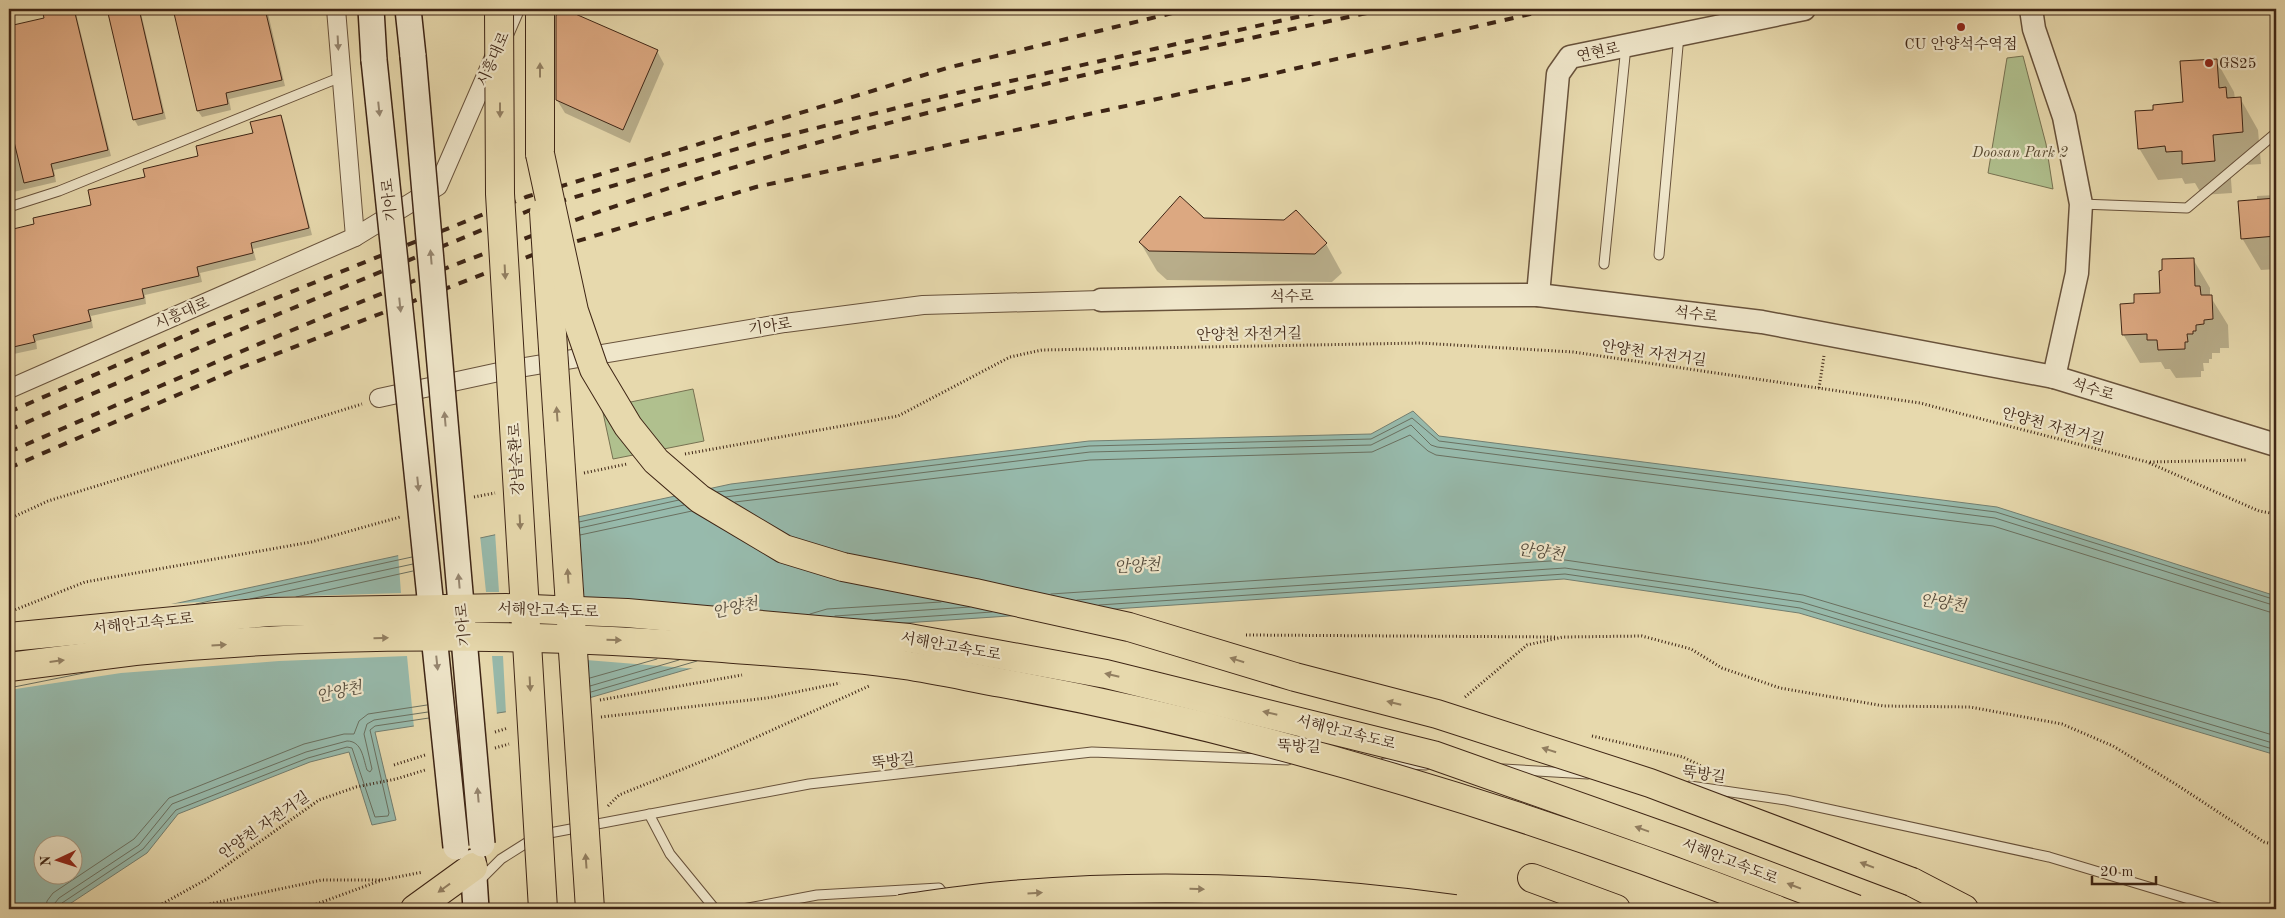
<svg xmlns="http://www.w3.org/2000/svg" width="2285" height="918" font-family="'Old Standard TT','Noto Serif KR',serif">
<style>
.green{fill:#b0c08e;stroke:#777252}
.water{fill:#97baac;stroke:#737e70;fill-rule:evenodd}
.pier{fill:#e7d9ad}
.shadow{fill:#0003}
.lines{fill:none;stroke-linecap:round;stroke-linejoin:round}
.shore{stroke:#6a7060;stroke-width:1}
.building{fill:#dca881;stroke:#3e2515}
.service-casing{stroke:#68523b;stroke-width:11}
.minor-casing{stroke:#68523b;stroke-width:20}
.tertiary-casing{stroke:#68523b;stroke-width:25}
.secondary-casing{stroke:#3e2515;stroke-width:28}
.trunk-casing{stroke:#3e2515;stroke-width:30}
.motorway-casing{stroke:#3e2515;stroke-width:30}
.path{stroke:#3e2515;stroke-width:3;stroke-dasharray:1 2.5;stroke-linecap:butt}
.service{stroke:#efe6ca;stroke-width:9}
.minor{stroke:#efe6ca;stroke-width:18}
.tertiary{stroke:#efe6ca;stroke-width:22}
.secondary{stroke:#efe6ca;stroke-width:25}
.trunk{stroke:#e7d9ad;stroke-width:28}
.motorway{stroke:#e7d9ad;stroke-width:28}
.rail{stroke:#3e2515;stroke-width:4;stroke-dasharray:9 9;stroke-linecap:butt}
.secondary-bridge-casing{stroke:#3e2515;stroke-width:28;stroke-linecap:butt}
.trunk-bridge-casing{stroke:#3e2515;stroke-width:30;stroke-linecap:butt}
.motorway-bridge-casing{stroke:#3e2515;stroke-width:30;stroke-linecap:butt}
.secondary-bridge{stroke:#efe6ca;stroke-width:25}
.trunk-bridge{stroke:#e7d9ad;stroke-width:28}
.motorway-bridge{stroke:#e7d9ad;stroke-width:28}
.oneway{fill:#968670}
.oneway2{fill:#927f61}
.poi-dot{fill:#8f2418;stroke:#efe6ca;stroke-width:2}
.labels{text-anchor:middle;stroke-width:4.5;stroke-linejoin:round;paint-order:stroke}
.poi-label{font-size:15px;fill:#3e2515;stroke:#efe6ca}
.street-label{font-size:15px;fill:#3e2515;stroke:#efe6ca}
.park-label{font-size:15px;font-style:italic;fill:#5a4c33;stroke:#efe6ca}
.water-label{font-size:16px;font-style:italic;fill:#544a3b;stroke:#efe6ca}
</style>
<rect width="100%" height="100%" fill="#e7d9ad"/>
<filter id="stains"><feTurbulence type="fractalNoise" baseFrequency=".004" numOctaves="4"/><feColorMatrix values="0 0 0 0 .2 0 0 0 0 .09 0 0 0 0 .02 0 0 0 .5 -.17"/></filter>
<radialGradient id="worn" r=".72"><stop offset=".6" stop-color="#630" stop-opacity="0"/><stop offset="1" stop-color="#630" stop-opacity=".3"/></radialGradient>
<g class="green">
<path d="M 2023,56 L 2046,144 L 2053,189 L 1988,173 L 2007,58 Z"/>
<path d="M 693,389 L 704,441 L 613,459 L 602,408 Z"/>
</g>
<path class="water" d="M 1413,411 L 1439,436 L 1997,507 L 2276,596 L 2276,755 L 1799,613 L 1564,579 L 829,628 L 582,700 L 375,732 L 396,820 L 372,825 L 349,752 L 310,762 L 178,814 L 147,853 L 62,909 L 9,909 L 9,670 L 85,655 L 127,614 L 731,484 L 1089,441 L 1371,434 ZM 42,846 L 72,846 L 72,876 L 42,876 Z"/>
<path class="pier" d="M 574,515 L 581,597 L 627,601 L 830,630 L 698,669 L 586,660 L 582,702 L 506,714 L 503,656 L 492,656 L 497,715 L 414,728 L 407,656 L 279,661 L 121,673 L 9,690 L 9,667 L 84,653 L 126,611 L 153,605 L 274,597 L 401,593 L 398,553 L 480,535 L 486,592 L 499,592 L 495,532 Z"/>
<g class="shadow">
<path d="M 43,9 L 75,9 L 111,156 L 54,170 L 56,182 L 9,193 L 9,28 L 45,19 Z"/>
<path d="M 108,9 L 140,9 L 166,119 L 138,126 L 134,119 Z"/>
<path d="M 174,9 L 267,9 L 285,86 L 229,99 L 231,110 L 202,117 L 198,111 Z"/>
<path d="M 560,9 L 657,51 L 664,64 L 630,143 L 565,113 L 557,100 L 557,16 Z"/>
<path d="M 2216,60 L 2234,92 L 2235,99 L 2240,98 L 2258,130 L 2261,164 L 2230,166 L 2232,193 L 2202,195 L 2195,183 L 2185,184 L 2182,178 L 2158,180 L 2139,148 L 2154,111 L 2184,104 Z"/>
<path d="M 281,116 L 284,123 L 312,235 L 253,249 L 256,260 L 200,273 L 202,282 L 145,295 L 146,304 L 91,316 L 93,328 L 36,341 L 37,349 L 9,355 L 9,232 L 58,221 L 146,178 L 255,134 Z"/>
<path d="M 2276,195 L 2276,269 L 2261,270 L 2242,238 L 2257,201 L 2257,196 Z"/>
<path d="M 1203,220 L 1326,244 L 1342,273 L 1332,282 L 1167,280 L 1157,271 L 1140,242 Z"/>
<path d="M 2193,259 L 2210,288 L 2210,296 L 2228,325 L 2229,348 L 2220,348 L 2220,353 L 2212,353 L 2212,359 L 2209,359 L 2209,363 L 2203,363 L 2204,371 L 2201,371 L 2201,377 L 2176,378 L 2170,369 L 2165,369 L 2161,362 L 2140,363 L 2123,334 L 2136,304 L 2162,294 Z"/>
</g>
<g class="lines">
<g class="shore">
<path d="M 717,492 L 1089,446 L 1371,439 L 1412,418 L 1439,441 L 1996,512 L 2276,600"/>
<path d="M 725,497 L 1090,452 L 1371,445 L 1411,425 L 1431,445 L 1437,447 L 1995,518 L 2276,606"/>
<path d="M 735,502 L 1090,460 L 1372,452 L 1410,435 L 1428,451 L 1436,455 L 1993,526 L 2276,614"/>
<path d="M 579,522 L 679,500"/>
<path d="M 580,528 L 684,505"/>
<path d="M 580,535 L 692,511"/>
<path d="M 1051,594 L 1565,560 L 1803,595 L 2276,736"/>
<path d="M 296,597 L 413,571"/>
<path d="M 250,599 L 413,564"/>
<path d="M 1077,600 L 1565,568 L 1801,602 L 2276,744"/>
<path d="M 196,604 L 412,557"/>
<path d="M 1099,605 L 1565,574 L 1800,608 L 2276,750"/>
<path d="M 810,614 L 827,609 L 941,602"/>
<path d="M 835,616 L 970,607"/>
<path d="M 875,620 L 992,612"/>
<path d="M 590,678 L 657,659"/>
<path d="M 590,686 L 679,660"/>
<path d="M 9,688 L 94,671"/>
<path d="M 591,692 L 697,661"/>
<path d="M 46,909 L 47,901 L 53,893 L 134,839 L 169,798 L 304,744 L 344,734 L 354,734 L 359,721 L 368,714 L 427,705"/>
<path d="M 54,909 L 55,903 L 59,898 L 139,845 L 172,804 L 306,752 L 347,741 C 362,741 363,758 367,770 L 370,772 L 372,769 L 364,734 L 367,724 L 374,720 L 428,712"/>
<path d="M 60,909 L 62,903 L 143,849 L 176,810 L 308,758 L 347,747 L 352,748 L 375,817 L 388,816 L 389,813 L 370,730 L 375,726 L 429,718"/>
</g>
</g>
<g class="building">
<path d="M 42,9 L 74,9 L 108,150 L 51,164 L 54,176 L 24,183 L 9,121 L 9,26 L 44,18 Z"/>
<path d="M 107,9 L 139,9 L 163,113 L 133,120 Z"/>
<path d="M 173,9 L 265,9 L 282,80 L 226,93 L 228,104 L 197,111 Z"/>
<path d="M 559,9 L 564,9 L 658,50 L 623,130 L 556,100 L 556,16 Z"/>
<path d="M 2217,59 L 2219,88 L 2226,87 L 2227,98 L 2241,97 L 2243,132 L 2213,135 L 2215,161 L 2182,164 L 2182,151 L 2166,152 L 2165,146 L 2138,149 L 2135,111 L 2153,110 L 2153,105 L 2183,102 L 2180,61 Z"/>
<path d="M 281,115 L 309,228 L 251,243 L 253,253 L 197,267 L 199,276 L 142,289 L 144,298 L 88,310 L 91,321 L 33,335 L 35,342 L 9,348 L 9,230 L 34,224 L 33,218 L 91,205 L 88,190 L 145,177 L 143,169 L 198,156 L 196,146 L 253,133 L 250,122 Z"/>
<path d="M 1180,196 L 1204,218 L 1284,220 L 1296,210 L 1327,243 L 1315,254 L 1149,251 L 1139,242 Z"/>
<path d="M 2276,198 L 2276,236 L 2241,239 L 2238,201 Z"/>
<path d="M 2194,258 L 2195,286 L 2200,286 L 2201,295 L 2212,295 L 2213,319 L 2204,320 L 2204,324 L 2196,325 L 2196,331 L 2193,331 L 2193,334 L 2187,334 L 2188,342 L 2185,342 L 2185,349 L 2158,350 L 2157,340 L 2147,340 L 2147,334 L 2122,335 L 2120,304 L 2134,303 L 2134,294 L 2160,293 L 2159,271 L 2162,270 L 2162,259 Z"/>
</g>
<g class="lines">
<defs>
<g id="service">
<path d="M 2081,204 L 2187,208 L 2276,133"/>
<path d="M 9,207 L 59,191 L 341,77"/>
<path d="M 1659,255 L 1679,35"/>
<path d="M 1604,264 L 1626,46"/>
<path d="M 1384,763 L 1426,765"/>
<path d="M 1503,769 L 1588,774"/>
<path d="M 1690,786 L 1786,800 L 2049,857 L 2222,909"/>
<path d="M 649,814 L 670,854 L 715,909"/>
<path d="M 479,881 L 501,859 L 539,835 L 809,784 L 1092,752 L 1288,760"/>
<path d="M 743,909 L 817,895 L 939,888 L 947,898"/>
</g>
<g id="minor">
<path d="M 336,9 L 355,237"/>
<path d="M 9,389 L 355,237 L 438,186 L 515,9"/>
<path d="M 379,398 L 508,370 L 785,323 L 923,305 L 1101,300"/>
</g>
<g id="tertiary">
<path d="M 2031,9 L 2034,29 L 2064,117 L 2081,204 L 2077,273 L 2054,377"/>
<path d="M 1538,295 L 1558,74 L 1570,57 L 1804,9"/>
<path d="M 1101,300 L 1301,296 L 1538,295 L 1762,322 L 2054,377 L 2276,445"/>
</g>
<g id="secondary">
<path d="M 371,9 L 374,60"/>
<path d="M 408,9 L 413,56"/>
<path d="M 473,862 L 476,909"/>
</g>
<g id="trunk">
<path d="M 540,9 L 540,154"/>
<path d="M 415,909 L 473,867"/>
</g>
<g id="motorway">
<path d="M 1532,878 L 1616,909"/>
<path d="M 1912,882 L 1964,909"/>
</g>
</defs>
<use href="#service" class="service-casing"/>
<use href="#minor" class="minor-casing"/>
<use href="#tertiary" class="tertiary-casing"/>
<use href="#secondary" class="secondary-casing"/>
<use href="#trunk" class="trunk-casing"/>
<use href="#motorway" class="motorway-casing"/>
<g class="path">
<path d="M 1819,388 L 1824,356"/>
<path d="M 685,454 L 898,416 L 1010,357 L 1042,350 L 1420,343 L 1573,352 L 1920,403 L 2147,462 L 2259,511 L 2276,514"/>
<path d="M 2150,462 L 2247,460"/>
<path d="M 584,473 L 627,464"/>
<path d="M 474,497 L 495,493"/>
<path d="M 9,519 L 48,501 L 362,404"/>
<path d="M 12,611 L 85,582 L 311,542 L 400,517"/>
<path d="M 1246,635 L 1555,637"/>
<path d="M 1465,697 L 1527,645 L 1563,637 L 1642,636 L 1691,649 L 1722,668 L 1780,688 L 1884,706 L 1970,707 L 2062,724 L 2113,746 L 2177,785 L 2264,842 L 2276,845"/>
<path d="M 600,700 L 742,675"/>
<path d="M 601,717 L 767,698 L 840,683"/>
<path d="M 495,732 L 508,728"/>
<path d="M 1592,736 L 1683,757 L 1717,774"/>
<path d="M 495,748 L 509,744"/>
<path d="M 394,765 L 425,755"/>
<path d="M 608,806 L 619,795 L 715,756 L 869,686"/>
<path d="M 153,909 L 207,879 L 319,800 L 356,787 L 396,779 L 425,770"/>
<path d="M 186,909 L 322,880 L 382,880"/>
<path d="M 303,909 L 382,880 L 423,872"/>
</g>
<use href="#service" class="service"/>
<use href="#minor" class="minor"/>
<use href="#tertiary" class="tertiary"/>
<use href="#secondary" class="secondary"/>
<use href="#trunk" class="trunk"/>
<use href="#motorway" class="motorway"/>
<g class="rail">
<path d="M 9,412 L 207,326 L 526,197 L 947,68 L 1189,9"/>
<path d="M 9,430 L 223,337 L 528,211 L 760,142 L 957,93 L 1333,9"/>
<path d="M 9,452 C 253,345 499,238 755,161 C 962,98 1174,55 1385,9"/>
<path d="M 9,468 L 237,369 L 538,253 L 756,187 L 1276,73 L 1552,9"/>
</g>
<defs>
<g id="secondary-bridge">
<path d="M 413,56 L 482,844"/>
<path d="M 374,60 L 456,847"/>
</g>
<g id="trunk-bridge">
<path d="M 499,9 L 500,194 L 543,909"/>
<path d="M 544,212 L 590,909"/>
</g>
<g id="motorway-bridge">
<path d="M 540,154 L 574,311 L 594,369 L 628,426 L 656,461 L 700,499 L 784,549 L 843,567 L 975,593 L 1129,627 L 1295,677 L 1437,714 L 1650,783 L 1912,882"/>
<path d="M 9,637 L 268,612 L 506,608 L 627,613 L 909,638 L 1106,674 L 1433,755 L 1679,842 L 1856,909"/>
<path d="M 9,667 C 51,662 93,656 135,651 C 330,631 528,633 723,648 C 783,653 844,656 904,665 C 937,670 969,677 1002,683 C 1268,732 1523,811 1775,909"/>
<path d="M 900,909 C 937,904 975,898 1012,895 C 1160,882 1309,889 1455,909"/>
</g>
</defs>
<use href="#secondary-bridge" class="secondary-bridge-casing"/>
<use href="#trunk-bridge" class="trunk-bridge-casing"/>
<use href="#motorway-bridge" class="motorway-bridge-casing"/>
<use href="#secondary-bridge" class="secondary-bridge"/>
<use href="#trunk-bridge" class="trunk-bridge"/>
<use href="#motorway-bridge" class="motorway-bridge"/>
</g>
<defs><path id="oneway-solid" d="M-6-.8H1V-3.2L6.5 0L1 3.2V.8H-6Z" transform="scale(1.25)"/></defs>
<g class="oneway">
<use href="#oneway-solid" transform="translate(338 43) rotate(87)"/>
<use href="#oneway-solid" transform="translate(379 109) rotate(84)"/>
<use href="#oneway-solid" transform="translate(431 257) rotate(-95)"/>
<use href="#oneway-solid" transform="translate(400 305) rotate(84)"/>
<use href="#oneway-solid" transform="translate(445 419) rotate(-95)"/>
<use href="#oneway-solid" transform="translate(418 484) rotate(84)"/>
<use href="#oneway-solid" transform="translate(459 581) rotate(-95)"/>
<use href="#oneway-solid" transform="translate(437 663) rotate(84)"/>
<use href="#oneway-solid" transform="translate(478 795) rotate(-95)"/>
</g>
<g class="oneway2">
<use href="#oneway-solid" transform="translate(540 70) rotate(-90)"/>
<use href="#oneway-solid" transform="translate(500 110) rotate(90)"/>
<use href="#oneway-solid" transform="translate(505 272) rotate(87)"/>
<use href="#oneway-solid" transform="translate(557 414) rotate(-94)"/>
<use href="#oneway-solid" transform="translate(520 522) rotate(87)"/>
<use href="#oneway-solid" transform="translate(568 576) rotate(-94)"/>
<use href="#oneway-solid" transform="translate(381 638) rotate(-2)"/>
<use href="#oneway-solid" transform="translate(614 640) rotate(2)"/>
<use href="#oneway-solid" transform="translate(219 645) rotate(-4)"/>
<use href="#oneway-solid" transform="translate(1237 660) rotate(-163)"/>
<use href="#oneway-solid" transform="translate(57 661) rotate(-7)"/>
<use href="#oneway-solid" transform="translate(1112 675) rotate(-167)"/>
<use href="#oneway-solid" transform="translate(530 684) rotate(87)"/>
<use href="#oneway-solid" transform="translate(1394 703) rotate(-166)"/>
<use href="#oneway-solid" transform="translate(1270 713) rotate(-167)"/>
<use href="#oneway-solid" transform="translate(1549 750) rotate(-162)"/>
<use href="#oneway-solid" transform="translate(1642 829) rotate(-160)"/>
<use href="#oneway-solid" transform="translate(586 861) rotate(-94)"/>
<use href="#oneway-solid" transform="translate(1867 865) rotate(-159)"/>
<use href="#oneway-solid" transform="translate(1794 886) rotate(-159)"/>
<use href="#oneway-solid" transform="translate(444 888) rotate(144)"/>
<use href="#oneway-solid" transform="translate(1197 889) rotate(1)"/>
<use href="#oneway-solid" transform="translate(1035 893) rotate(-3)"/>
</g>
<g class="poi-dot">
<circle cx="1961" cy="27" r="5"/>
<circle cx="2209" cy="63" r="5"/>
</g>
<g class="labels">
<g class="poi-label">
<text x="1961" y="49">CU 안양석수역점</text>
<text x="2219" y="68" text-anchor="start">GS25</text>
</g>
<g class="street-label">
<text transform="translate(1598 52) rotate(-13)" y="5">연현로</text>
<text transform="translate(493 59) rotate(-66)" y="5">시흥대로</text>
<text transform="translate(389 200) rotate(-96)" y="5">기아로</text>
<text transform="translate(1292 296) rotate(-1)" y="5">석수로</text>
<text transform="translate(182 313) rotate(-24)" y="5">시흥대로</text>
<text transform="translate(1696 314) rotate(7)" y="5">석수로</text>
<text transform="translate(770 326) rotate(-9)" y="5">기아로</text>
<text transform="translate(1249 334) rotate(-1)" y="5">안양천 자전거길</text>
<text transform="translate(1654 353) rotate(8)" y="5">안양천 자전거길</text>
<text transform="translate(2093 389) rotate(17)" y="5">석수로</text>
<text transform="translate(2053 426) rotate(15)" y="5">안양천 자전거길</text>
<text transform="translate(516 459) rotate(-93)" y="5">강남순환로</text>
<text transform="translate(548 610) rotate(2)" y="5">서해안고속도로</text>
<text transform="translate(143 623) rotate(-6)" y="5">서해안고속도로</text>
<text transform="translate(463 625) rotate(-95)" y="5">기아로</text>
<text transform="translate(951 646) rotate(10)" y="5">서해안고속도로</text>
<text transform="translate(1346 732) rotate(14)" y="5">서해안고속도로</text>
<text transform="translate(1299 746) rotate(2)" y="5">뚝방길</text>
<text transform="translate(893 761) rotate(-6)" y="5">뚝방길</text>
<text transform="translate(1704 774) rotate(8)" y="5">뚝방길</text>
<text transform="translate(264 825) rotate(-35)" y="5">안양천 자전거길</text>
<text transform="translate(1730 861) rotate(21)" y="5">서해안고속도로</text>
</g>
<g class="park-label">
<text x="2020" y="157">Doosan Park 2</text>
</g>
<g class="water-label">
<text transform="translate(1541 551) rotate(7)" y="6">안양천</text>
<text transform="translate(1137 565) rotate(-3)" y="6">안양천</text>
<text transform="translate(1943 602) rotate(8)" y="6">안양천</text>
<text transform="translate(735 607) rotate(-12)" y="6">안양천</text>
<text transform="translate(339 691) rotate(-12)" y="6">안양천</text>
</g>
</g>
<rect width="2285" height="918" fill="none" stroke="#e7d9ad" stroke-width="30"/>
<rect x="10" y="10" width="2265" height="898" fill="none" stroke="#3e2515" stroke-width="2.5"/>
<rect x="15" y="15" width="2255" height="888" fill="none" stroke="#3e2515"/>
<g transform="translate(58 860) rotate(266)"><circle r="24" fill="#efe6ca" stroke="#a89982"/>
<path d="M0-4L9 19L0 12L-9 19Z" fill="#8f2418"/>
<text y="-8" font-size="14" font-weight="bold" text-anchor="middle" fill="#3e2515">N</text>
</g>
<path d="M2092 876v8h64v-8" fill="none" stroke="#3e2515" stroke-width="2.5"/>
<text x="2100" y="876" font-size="15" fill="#3e2515" stroke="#efe6ca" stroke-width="4" paint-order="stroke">20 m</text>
<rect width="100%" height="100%" filter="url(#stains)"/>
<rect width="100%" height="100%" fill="url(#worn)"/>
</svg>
